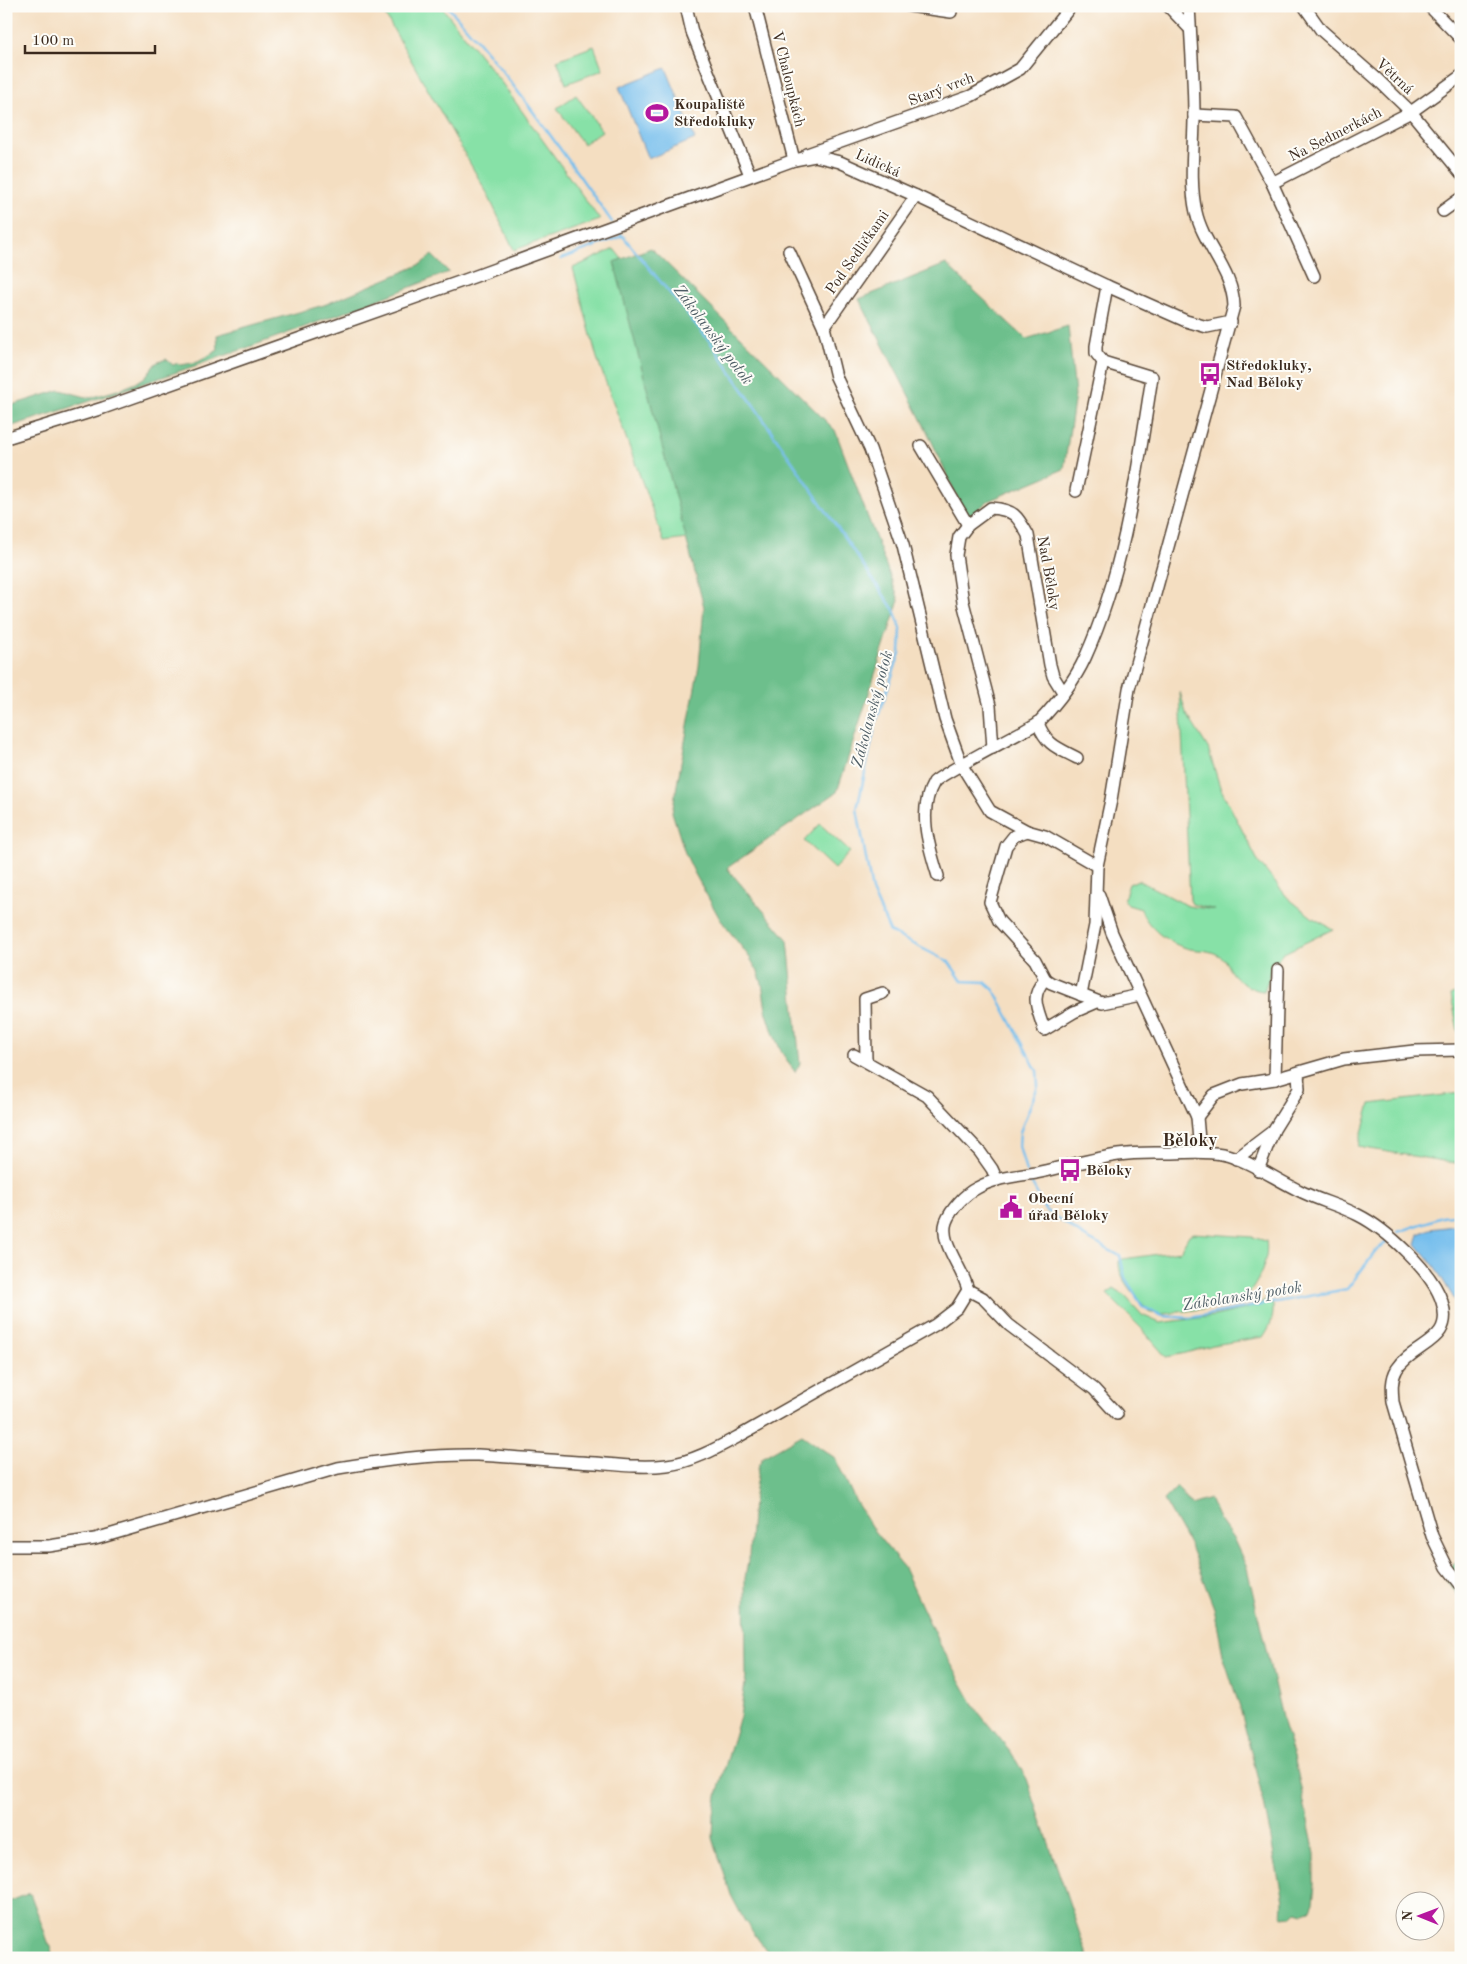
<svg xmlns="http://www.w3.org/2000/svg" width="1467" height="1964" font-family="'Old Standard TT',serif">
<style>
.green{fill:#87e1a7;stroke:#618662}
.forest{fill:#6dbf8c;stroke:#547455}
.water{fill:#74beed;stroke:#587486}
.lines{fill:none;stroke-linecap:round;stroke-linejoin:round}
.stream{stroke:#74beed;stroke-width:2.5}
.minor-casing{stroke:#574536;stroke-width:14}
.minor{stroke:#fff;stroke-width:11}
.labels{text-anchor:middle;stroke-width:4;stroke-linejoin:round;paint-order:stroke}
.street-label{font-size:15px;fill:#3b2a1e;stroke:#fdfcf7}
.poi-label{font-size:15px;font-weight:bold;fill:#3b2a1e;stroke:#fdfcf7;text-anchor:start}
.water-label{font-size:16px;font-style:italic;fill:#4f5e66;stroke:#fdfcf7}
.quarter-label{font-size:18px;font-weight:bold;fill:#3b2a1e;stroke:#fdfcf7}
</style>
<rect width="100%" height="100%" fill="#fdfcf7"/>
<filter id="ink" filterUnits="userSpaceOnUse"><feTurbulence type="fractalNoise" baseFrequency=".02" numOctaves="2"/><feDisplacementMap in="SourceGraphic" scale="10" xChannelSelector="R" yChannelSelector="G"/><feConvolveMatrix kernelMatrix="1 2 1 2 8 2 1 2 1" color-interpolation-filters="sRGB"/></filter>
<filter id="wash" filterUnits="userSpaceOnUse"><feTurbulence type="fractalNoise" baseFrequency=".0096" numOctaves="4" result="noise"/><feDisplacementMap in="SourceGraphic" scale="20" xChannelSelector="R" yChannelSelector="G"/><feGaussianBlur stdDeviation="1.12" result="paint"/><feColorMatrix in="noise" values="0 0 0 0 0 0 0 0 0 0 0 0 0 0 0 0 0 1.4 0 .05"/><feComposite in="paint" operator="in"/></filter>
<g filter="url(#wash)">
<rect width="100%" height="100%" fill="#f4dec1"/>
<g class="green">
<path d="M 380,6 L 441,6 L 501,82 L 600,220 L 514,250 L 487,193 Z"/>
<path d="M 594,46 L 603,70 L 566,84 L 557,60 Z"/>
<path d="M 576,95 L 602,131 L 583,144 L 557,108 Z"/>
<path d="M 614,249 L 657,302 L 716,535 L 664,542 L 597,358 L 573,268 Z"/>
<path d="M 1180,692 L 1186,713 L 1208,748 L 1220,787 L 1259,863 L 1288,898 L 1313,918 L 1333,929 L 1282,954 L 1273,967 L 1264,991 C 1253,991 1237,981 1231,972 C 1227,966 1226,960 1220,956 C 1209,949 1201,951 1190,949 C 1170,945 1147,928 1141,909 L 1128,905 L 1124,899 L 1129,884 L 1138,880 L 1188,906 L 1215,910 L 1192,904 L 1190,900 Z"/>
<path d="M 820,824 L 850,852 L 834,869 L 804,841 Z"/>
<path d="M 1461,990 L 1461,1046 L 1451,995 Z"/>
<path d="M 1461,1093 L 1461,1164 L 1358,1147 L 1370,1104 Z"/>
<path d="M 1193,1233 L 1252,1237 L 1266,1241 C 1270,1261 1255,1291 1239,1304 L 1164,1314 L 1150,1313 C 1138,1297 1118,1282 1119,1261 L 1123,1259 L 1180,1251 L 1189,1235 Z"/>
<path d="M 1114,1289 L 1125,1296 L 1142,1315 L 1160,1323 L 1214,1316 L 1246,1309 L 1265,1301 L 1273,1305 C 1274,1318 1270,1327 1263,1337 L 1213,1345 L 1186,1353 L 1166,1357 L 1142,1329 L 1107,1294 Z"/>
</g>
<g class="forest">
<path d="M 651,248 L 835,430 L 899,600 L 837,792 L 727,868 L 788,940 L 800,1064 L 795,1072 L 782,1053 L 774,1035 L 766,1010 L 762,983 L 758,972 L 750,958 L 720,919 L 695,874 L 685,853 L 672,812 L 699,666 L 704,607 L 614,262 Z"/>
<path d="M 432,255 L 449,272 C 303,330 156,381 6,428 L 6,407 L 60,390 L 90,398 L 121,389 L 136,383 L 145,377 L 156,363 L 166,359 L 173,365 L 178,363 L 181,365 L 198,362 L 218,350 L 217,335 L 324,305 L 410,269 L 421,264 Z"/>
<path d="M 946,264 L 1026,339 L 1068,326 L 1075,395 L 1064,469 L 988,501 L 967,519 L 927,431 L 859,299 Z"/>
<path d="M 802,1435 L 835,1458 L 856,1502 L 874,1531 L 904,1568 L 938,1641 L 979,1713 L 1011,1752 L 1027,1779 L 1088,1958 L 772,1958 L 744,1920 L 731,1895 L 713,1838 L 714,1814 L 718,1791 L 740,1716 L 746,1677 L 745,1578 L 749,1556 L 753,1500 L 759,1464 L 763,1457 Z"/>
<path d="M 1177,1487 L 1191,1505 L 1210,1499 L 1219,1519 L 1234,1540 L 1247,1568 L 1284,1726 L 1294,1756 L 1315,1854 L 1315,1885 L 1313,1902 L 1309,1911 L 1304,1913 L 1297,1911 L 1292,1916 L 1282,1917 L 1283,1901 L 1264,1803 L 1240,1708 L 1223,1655 L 1214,1608 L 1190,1546 L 1164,1500 Z"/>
<path d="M 1461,1559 L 1461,1599 L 1441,1574 Z"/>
<path d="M 30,1893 L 54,1958 L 6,1958 L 6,1903 Z"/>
</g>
<g class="water">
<path d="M 666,68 L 695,139 L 648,159 L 619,87 Z"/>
<path d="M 1461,1225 L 1461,1308 L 1459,1307 L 1435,1267 L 1416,1244 L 1419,1234 L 1430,1229 Z"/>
</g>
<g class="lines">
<g class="stream">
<path d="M 447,6 C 507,71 561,150 612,222"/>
<path d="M 617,229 L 711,343 L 894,610 L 901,628 L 900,653 L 876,722 L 857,809 L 872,891 L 890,932 L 949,962 L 962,981 L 985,982 L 994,990 L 1037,1071 L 1038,1086 L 1020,1132 L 1019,1146 L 1026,1172"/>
<path d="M 561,259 L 622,236"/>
<path d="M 1028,1177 L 1046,1210 L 1083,1236 L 1120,1256 L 1125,1278 L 1143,1307 L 1163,1316 L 1190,1318 L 1347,1289 L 1376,1251 L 1388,1241"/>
<path d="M 1398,1232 L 1442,1217 L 1461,1215"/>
</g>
</g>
</g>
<g filter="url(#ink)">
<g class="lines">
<defs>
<g id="minor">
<path d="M 686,6 L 692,32 L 750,175"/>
<path d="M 755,6 L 794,160"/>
<path d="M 909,6 L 951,12"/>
<path d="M 1168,6 L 1190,29"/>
<path d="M 1304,6 L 1321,30 L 1378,80 L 1411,112 L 1461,173"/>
<path d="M 1429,6 L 1461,39"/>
<path d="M 1194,115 L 1236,117 L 1272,183 L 1314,276"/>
<path d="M 807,154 L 971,96 L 1020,69 L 1071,6"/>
<path d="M 1272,183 L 1411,112 L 1461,76"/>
<path d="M 916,196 L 824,327 L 836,377 L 870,449 L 903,545 L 945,719 L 962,766 L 990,811 L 1027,831 L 1045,836 L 1097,866"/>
<path d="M 1443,211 L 1461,198"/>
<path d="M 789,251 L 824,327"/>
<path d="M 6,438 L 103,408 L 465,280 L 794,160 L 815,156 L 840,162 L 916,196 L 1107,286 L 1186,321 L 1207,327 L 1231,322"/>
<path d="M 921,446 L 968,525"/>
<path d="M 1076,491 L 1103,362"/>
<path d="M 1038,723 C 1046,745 1058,748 1077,758"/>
<path d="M 993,748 L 990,706 L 963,602 L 956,555 L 959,537 L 968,525 L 991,508 C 1014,510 1017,515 1028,535 L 1050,665 L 1053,676 L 1063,692"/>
<path d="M 1027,831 L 1014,836 L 1006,846 L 990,902 L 999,921 L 1035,960 L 1045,979 L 1051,983 L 1102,1003 L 1140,995"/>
<path d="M 938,876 C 929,847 917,811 934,782 C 939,775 1024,731 1038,723 C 1056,704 1074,682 1085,658 C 1125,570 1137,472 1152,377 L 1103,362 L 1096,353 L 1096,346 L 1107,286"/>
<path d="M 1099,895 L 1112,933 L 1197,1117 L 1200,1152"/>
<path d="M 1045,979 C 1029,997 1038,1009 1044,1030 L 1074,1012 L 1097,1002"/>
<path d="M 1081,995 L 1095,925 L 1097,866 L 1111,800 L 1129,689 L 1234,306 C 1233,271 1203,245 1196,212 C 1189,181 1194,147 1194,117 C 1194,80 1191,43 1189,6"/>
<path d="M 854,1055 L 927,1096 L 980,1152 L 992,1169 L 997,1180"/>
<path d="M 866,1061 L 865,999 L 883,993"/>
<path d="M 1275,1079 L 1278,970"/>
<path d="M 1197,1117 L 1214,1095 L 1242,1084 L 1275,1079 L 1344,1059 L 1414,1051 L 1461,1050"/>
<path d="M 1236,1159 L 1273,1131 L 1299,1089 L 1298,1073"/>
<path d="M 1258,1170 L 1273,1132"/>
<path d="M 968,1290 L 983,1298 L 1009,1325 L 1094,1389 L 1117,1414"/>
<path d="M 6,1546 L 49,1546 L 95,1539 L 338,1468 C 384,1460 431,1454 478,1455 C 517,1457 556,1461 595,1463 C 619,1465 643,1468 667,1465 C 693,1462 719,1447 741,1435 L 935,1325 L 957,1308 L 968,1290 C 963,1268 939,1243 946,1222 C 951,1209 965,1194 977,1188 C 994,1178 1016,1176 1036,1173 C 1063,1167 1091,1159 1118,1155 C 1136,1152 1155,1153 1172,1153 C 1188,1152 1206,1151 1222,1154 C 1247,1159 1275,1179 1298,1190 C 1317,1200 1339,1205 1358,1215 C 1386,1229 1433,1272 1442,1302 C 1455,1342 1414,1343 1397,1369 C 1391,1379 1392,1390 1393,1402 L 1432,1536 L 1447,1567 L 1461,1585"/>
</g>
</defs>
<use href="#minor" class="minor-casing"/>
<use href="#minor" class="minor"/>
</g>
</g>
<defs>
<symbol id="stadium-bare" viewBox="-9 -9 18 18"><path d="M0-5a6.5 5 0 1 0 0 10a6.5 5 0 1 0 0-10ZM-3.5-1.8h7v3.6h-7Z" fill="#b5179e" stroke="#fdfcf7" stroke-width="2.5" paint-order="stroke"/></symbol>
<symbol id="bus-bare" viewBox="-9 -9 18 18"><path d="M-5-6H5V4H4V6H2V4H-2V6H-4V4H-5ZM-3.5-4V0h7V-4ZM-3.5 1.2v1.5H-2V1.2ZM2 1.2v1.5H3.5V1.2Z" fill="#b5179e" stroke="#fdfcf7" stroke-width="2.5" paint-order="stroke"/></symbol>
<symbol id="civic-bare" viewBox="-9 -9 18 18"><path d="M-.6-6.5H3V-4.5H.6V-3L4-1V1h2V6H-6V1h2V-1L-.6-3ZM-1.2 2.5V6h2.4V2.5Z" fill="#b5179e" stroke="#fdfcf7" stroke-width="2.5" paint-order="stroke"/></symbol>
</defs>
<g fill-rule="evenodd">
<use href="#stadium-bare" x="641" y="97" width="32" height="32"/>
<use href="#bus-bare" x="1194" y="358" width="32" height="32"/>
<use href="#bus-bare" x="1054" y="1154" width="32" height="32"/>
<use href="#civic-bare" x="995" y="1191" width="32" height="32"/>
</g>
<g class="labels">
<g class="street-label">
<text transform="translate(1395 76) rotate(43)" y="5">Větrná</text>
<text transform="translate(789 79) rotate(76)" y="5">V Chaloupkách</text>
<text transform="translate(941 89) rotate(-21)" y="5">Starý vrch</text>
<text transform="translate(1335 134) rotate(-27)" y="5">Na Sedmerkách</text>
<text transform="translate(878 163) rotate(24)" y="5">Lidická</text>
<text transform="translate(857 252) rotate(-55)" y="5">Pod Sedličkami</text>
<text transform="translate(1049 573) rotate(80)" y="5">Nad Běloky</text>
</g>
<g class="poi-label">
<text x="674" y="109">Koupaliště<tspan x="674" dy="17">Středokluky</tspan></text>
<text x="1226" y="370">Středokluky,<tspan x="1226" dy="17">Nad Běloky</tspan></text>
<text x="1086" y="1175">Běloky</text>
<text x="1028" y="1203">Obecní<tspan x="1028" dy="17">úřad Běloky</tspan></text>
</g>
<g class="water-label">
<text transform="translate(714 334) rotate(53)" y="6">Zákolanský potok</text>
<text transform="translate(871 709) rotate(-75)" y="6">Zákolanský potok</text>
<text transform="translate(1242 1295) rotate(-9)" y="6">Zákolanský potok</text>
</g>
<g class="quarter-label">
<text x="1190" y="1146">Běloky</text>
</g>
</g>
<rect width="1467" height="1964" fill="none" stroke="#fdfcf7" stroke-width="25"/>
<g transform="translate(1420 1916) rotate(271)"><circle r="24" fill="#fdfcf7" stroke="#afa8a0"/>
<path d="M0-4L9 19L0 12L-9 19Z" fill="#b5179e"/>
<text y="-8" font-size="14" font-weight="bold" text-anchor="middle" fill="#3b2a1e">N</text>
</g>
<path d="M25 45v8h130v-8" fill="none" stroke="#3b2a1e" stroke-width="2.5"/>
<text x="32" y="45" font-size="15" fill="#3b2a1e" stroke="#fdfcf7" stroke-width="4" paint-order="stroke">100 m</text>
</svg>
